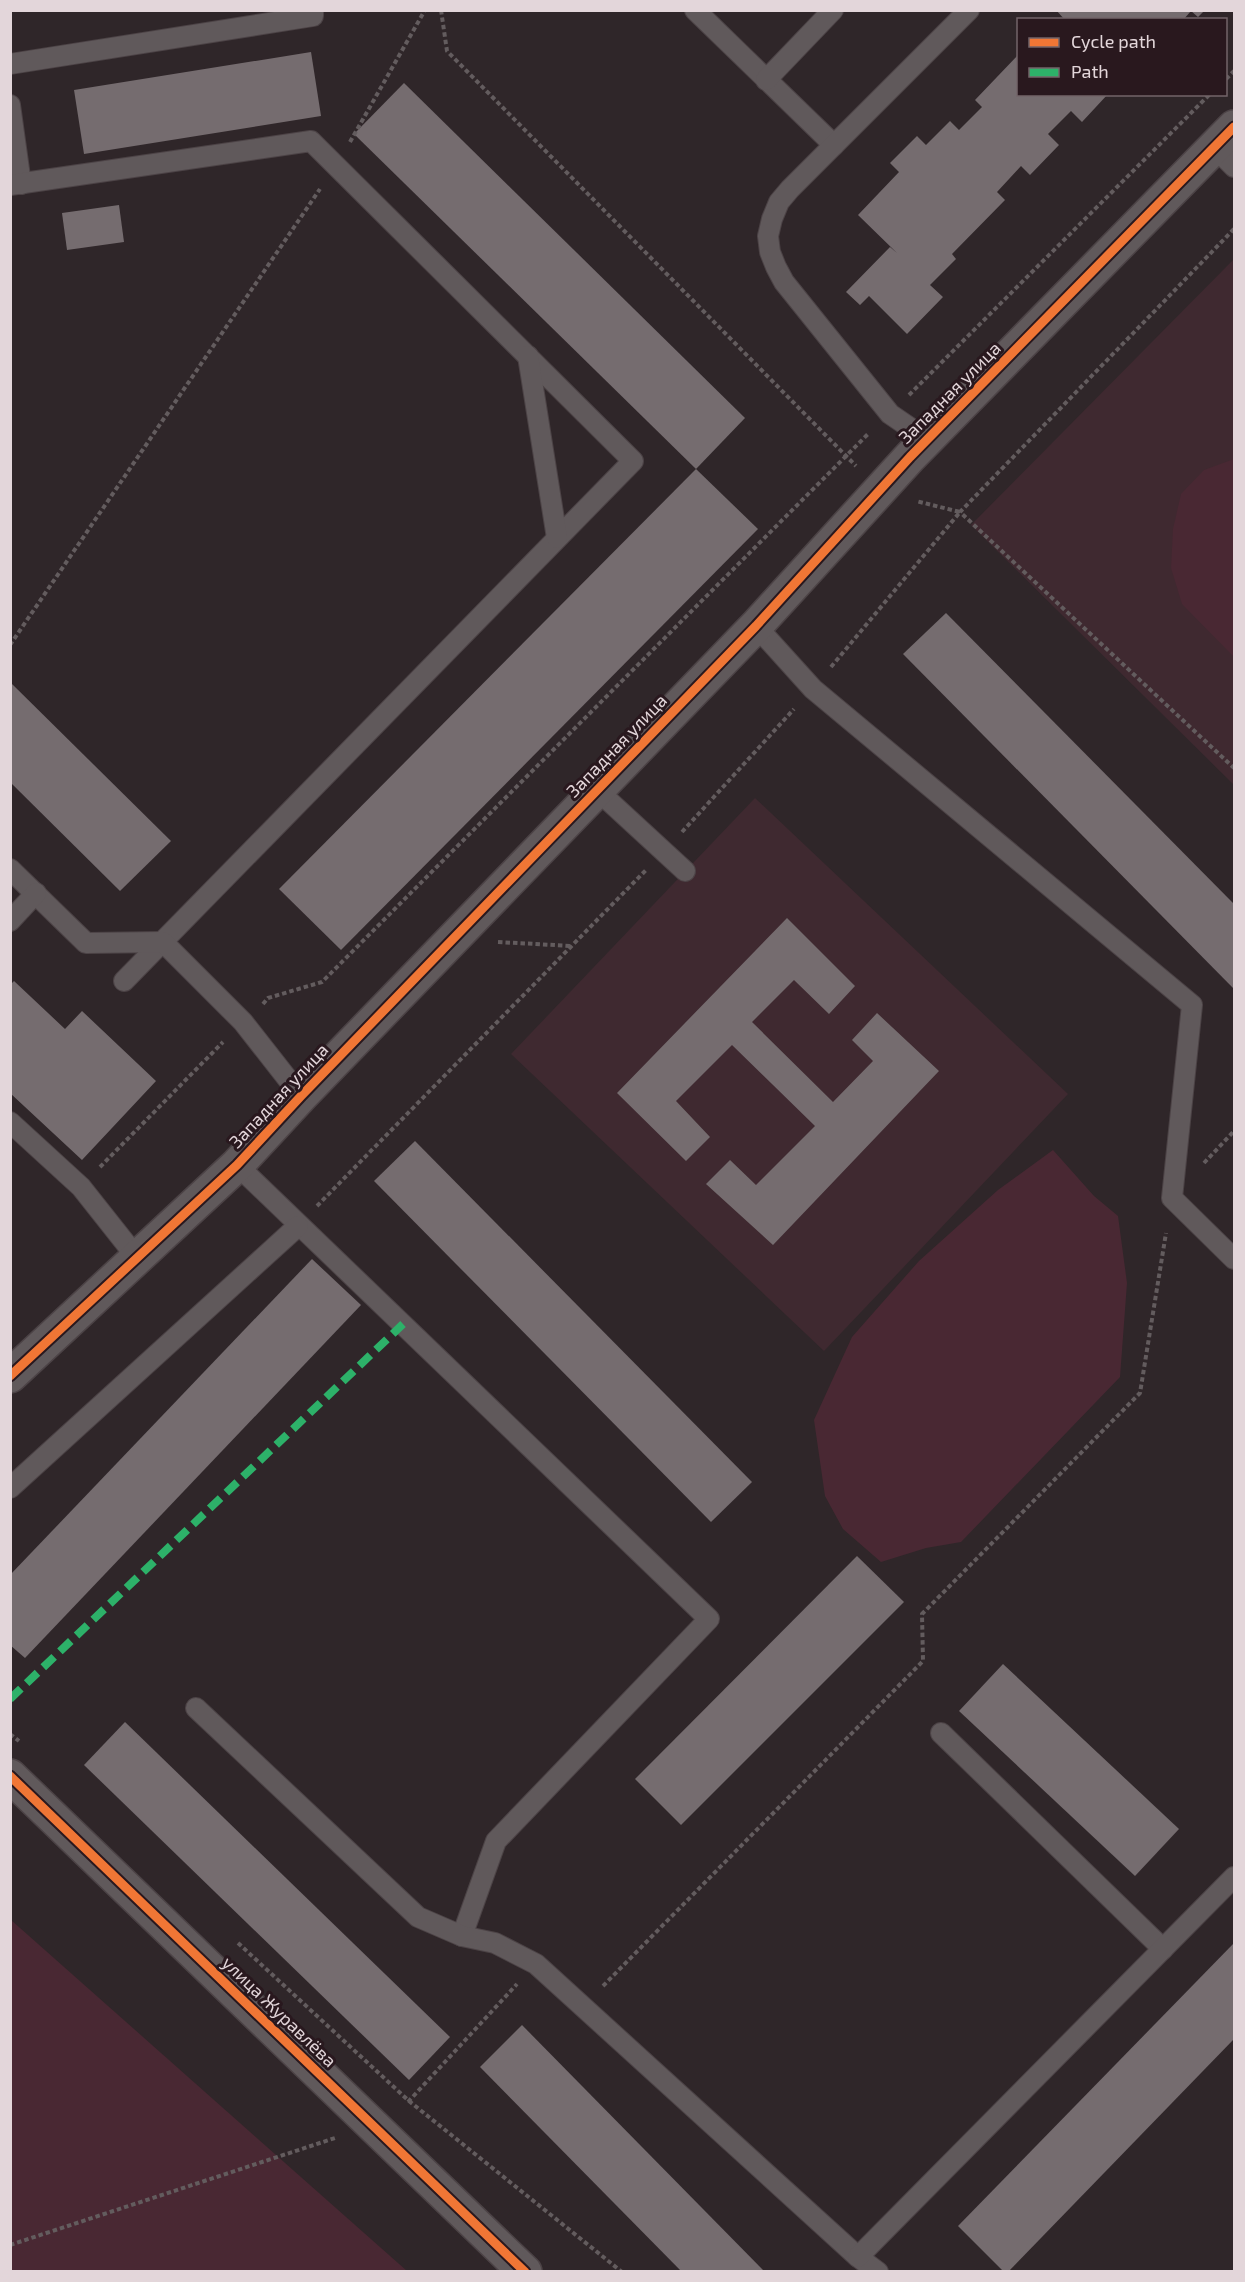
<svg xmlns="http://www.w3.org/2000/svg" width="1245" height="2282" font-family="'Exo 2',sans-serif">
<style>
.built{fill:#3f2930}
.green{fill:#492833}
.building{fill:#756c6f}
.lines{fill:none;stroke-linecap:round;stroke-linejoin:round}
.lane-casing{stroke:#4c4346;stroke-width:22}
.street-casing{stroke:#4c4346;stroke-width:36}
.secondary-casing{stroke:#4c4346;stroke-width:36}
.path{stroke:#635c5e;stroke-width:4;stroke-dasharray:4.5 3;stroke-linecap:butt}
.lane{stroke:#60595b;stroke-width:20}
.street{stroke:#60595b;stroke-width:33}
.secondary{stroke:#60595b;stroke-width:33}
.quiet{stroke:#2db169;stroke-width:8;stroke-dasharray:15 8;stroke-linecap:butt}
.cycleway-casing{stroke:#29181e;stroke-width:13}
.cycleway{stroke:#f07635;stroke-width:9}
.labels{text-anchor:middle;stroke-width:6;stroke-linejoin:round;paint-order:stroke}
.street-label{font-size:18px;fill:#e3d6da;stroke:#29181e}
</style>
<rect width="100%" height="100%" fill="#2f2629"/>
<g class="built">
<path d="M 1234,259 L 1234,785 L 971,525 Z"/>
<path d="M 755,798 L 1068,1094 L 824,1351 L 511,1054 Z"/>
</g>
<g class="green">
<path d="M 1234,459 L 1234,657 L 1182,604 L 1171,568 L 1173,529 L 1181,494 L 1204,470 Z"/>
<path d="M 1053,1150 L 1094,1196 L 1118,1216 L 1127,1283 L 1120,1377 L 961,1542 L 926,1548 L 881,1562 L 843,1529 L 825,1496 L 814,1420 L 852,1337 L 919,1261 L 998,1190 Z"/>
<path d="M 11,1920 L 407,2271 L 11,2271 Z"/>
</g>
<g class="building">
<path d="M 1056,10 L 1205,10 L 1198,17 L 1191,11 L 1183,20 L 1065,20 Z"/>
<path d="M 311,52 L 321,116 L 84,154 L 74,90 Z"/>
<path d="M 1018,55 L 1018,94 L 1108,94 L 1082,122 L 1071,111 L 1048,134 L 1059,145 L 1030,175 L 1021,166 L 997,192 L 1005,200 L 952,254 L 956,259 L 930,285 L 943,297 L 907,334 L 869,296 L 860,305 L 846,292 L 890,247 L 897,253 L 858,215 L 899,172 L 890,163 L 917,136 L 926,145 L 950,121 L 959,130 L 982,107 L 975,100 Z"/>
<path d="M 404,83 L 745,418 L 696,469 L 354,134 Z"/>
<path d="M 119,205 L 124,242 L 67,250 L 62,213 Z"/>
<path d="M 696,469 L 758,529 L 341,950 L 279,889 Z"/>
<path d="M 946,613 L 1234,904 L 1234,989 L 903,654 Z"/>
<path d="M 10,682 L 171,841 L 120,891 L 10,782 Z"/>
<path d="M 787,918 L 855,986 L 829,1014 L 794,980 L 752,1022 L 833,1102 L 873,1061 L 852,1040 L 877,1013 L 939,1071 L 773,1245 L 706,1184 L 730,1160 L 756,1185 L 815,1126 L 732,1045 L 676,1101 L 710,1137 L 686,1161 L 617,1093 Z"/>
<path d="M 14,981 L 65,1029 L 82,1011 L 156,1081 L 82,1160 L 10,1093 L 10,985 Z"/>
<path d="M 415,1141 L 752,1482 L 711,1522 L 374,1181 Z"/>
<path d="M 312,1259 L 361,1305 L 25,1658 L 10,1645 L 10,1575 Z"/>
<path d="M 857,1556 L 904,1602 L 681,1825 L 635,1779 Z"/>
<path d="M 1003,1664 L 1179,1829 L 1135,1876 L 959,1711 Z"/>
<path d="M 125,1722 L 450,2037 L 409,2080 L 84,1765 Z"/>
<path d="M 1234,1943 L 1234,2039 L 1008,2272 L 1004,2272 L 958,2226 Z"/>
<path d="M 522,2025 L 765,2272 L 682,2272 L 480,2067 Z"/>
</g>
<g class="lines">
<defs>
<g id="lane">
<path d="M 695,10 L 834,145"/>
<path d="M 10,64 L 313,16 L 313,10"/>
<path d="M 766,80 L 833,10"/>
<path d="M 10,105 L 21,184"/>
<path d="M 1214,147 L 1234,167"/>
<path d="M 10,185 L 311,141 L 633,461 L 124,981"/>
<path d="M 528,356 L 557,538"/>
<path d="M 928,440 L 890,414 L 784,282 L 776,267 L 770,252 L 768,236 L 772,219 L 779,202 L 790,189 L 969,10"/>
<path d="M 756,626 L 813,689 L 1192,1005 L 1172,1198 L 1234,1259"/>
<path d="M 597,790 L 685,871"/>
<path d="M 10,869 L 86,943 L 163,942 L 243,1022 L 301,1096"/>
<path d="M 10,921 L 36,893"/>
<path d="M 10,1122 L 81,1187 L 138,1259"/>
<path d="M 237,1165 L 709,1619 L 496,1841 L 462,1936"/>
<path d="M 10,1488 L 298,1226"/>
<path d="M 196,1708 L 418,1917 L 462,1936 L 495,1943 L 536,1964 L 858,2257 L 878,2272"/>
<path d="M 941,1733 L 1163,1949"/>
<path d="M 858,2257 L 1234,1877"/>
</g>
<path id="street" d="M 10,1376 L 237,1165 L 301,1096 L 756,626 L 910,457 L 1234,127"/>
<path id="secondary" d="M 10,1776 L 525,2272"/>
</defs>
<use href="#lane" class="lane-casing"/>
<use href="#street" class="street-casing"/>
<use href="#secondary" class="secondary-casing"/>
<g class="path">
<path d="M 441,10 L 447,51 L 856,466"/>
<path d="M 1226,79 L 1234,71"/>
<path d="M 350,142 L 425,10"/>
<path d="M 1234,229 L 960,512 L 1234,768"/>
<path d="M 909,395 L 1210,94"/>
<path d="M 10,645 L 320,189"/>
<path d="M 831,667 L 960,512 L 916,501"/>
<path d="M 682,832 L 794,709"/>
<path d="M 498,942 L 572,946"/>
<path d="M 263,1004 L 268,998 L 322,982 L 869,433"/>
<path d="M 1204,1163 L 1234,1131"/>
<path d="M 100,1167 L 223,1042"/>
<path d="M 317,1206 L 646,870"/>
<path d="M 10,1734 L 19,1741"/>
<path d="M 238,1943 L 409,2101 L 622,2272"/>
<path d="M 603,1986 L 923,1661 L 922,1614 L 1140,1393 L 1166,1233"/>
<path d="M 408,2102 L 517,1984"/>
<path d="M 10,2245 L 335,2138"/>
</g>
<use href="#lane" class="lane"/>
<use href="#street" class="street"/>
<use href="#secondary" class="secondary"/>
<path class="quiet" d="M 10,1699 L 403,1324"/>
<defs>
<g id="cycleway">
<path d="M 10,1376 L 237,1165 L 301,1096 L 756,626 L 910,457 L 1234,127"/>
<path d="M 10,1776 L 525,2272"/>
</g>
</defs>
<use href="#cycleway" class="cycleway-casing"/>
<use href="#cycleway" class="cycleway"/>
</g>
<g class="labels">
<g class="street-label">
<text transform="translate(950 393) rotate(-45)" y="6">Западная улица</text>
<text transform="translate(617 746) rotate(-46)" y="6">Западная улица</text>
<text transform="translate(279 1096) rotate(-47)" y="6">Западная улица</text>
<text transform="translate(279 2012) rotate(44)" y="6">улица Журавлёва</text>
</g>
</g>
<rect width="1245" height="2282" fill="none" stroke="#e3d6da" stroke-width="24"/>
<rect x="1017" y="18" width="210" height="78" fill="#29181e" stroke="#736469" stroke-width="1.5"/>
<rect x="1029" y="38" width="30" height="9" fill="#f07635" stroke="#736469" stroke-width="1.5"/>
<text x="1071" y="48" font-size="18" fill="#e3d6da">Cycle path</text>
<rect x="1029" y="68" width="30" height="9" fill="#2db169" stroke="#736469" stroke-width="1.5"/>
<text x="1071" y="78" font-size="18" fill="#e3d6da">Path</text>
</svg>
